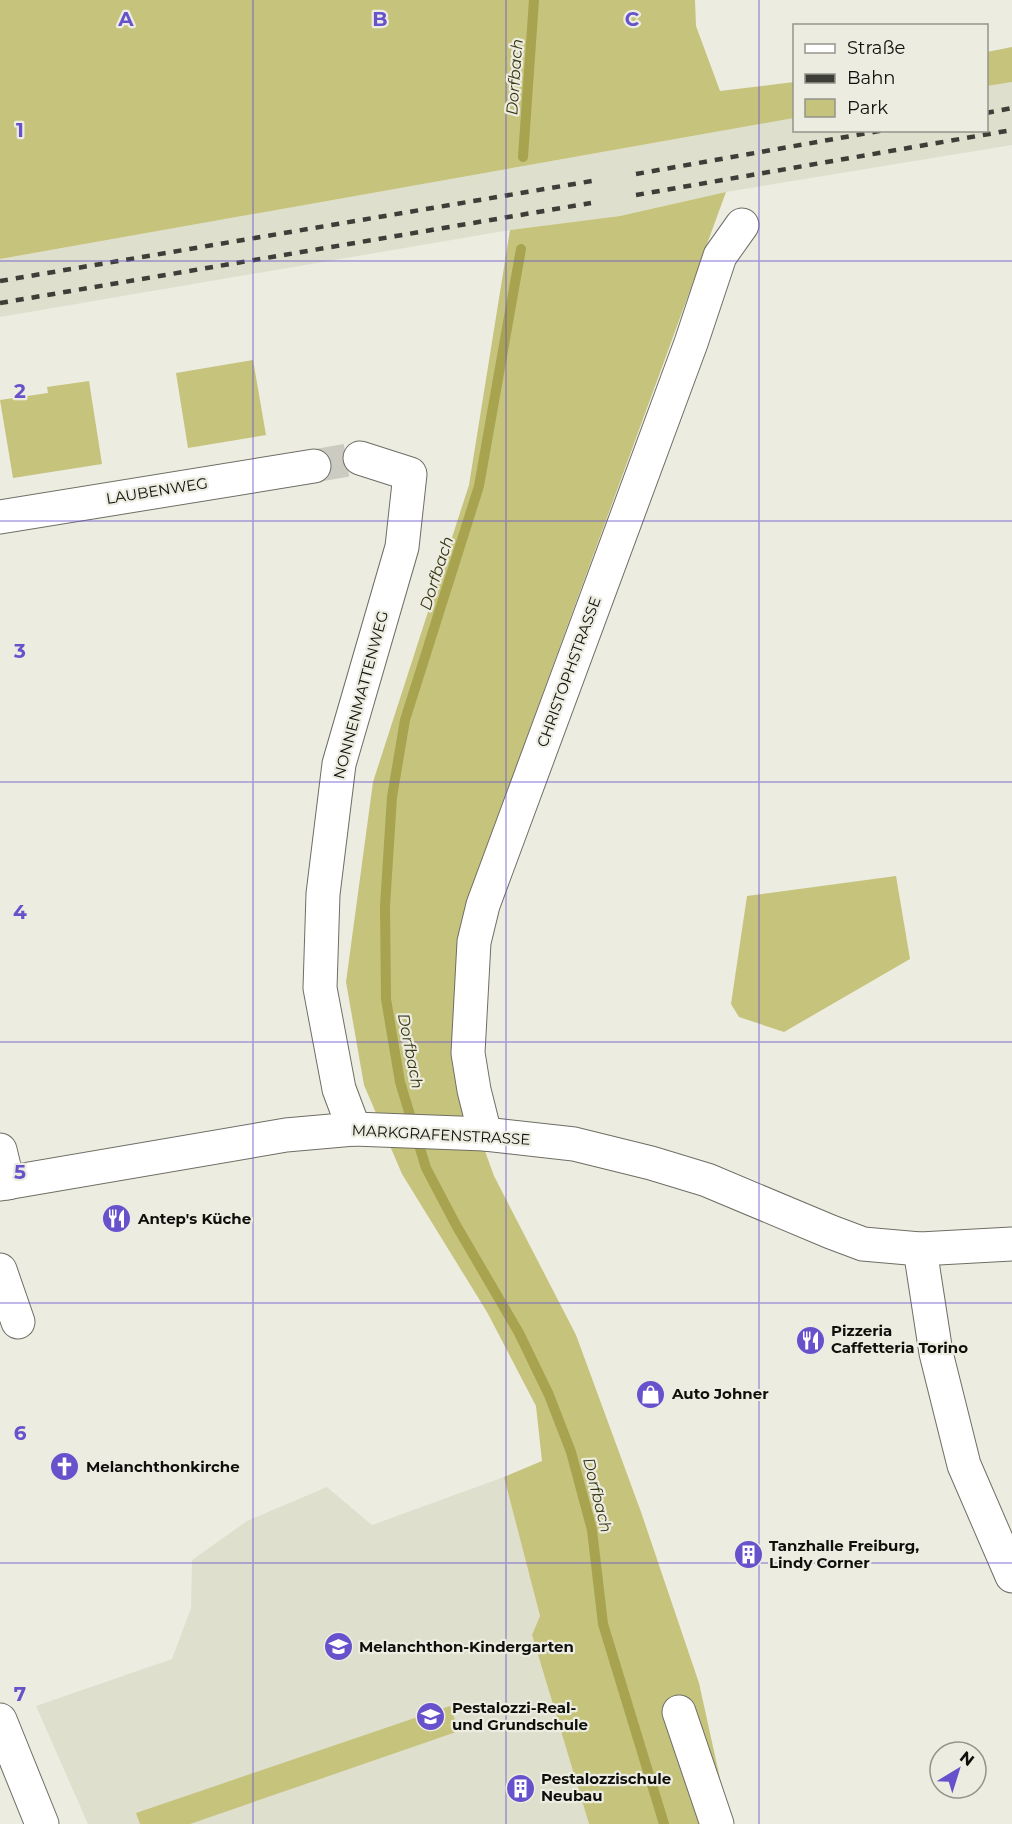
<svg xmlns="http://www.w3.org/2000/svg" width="1012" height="1824" font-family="Montserrat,sans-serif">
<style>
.built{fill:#dfdfcd}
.green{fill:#c6c37d}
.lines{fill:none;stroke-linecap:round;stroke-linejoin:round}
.stream{stroke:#a7a34f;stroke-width:10}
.minor-tunnel{stroke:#cbcbc1;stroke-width:33;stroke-dasharray:33 16;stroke-linecap:butt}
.minor-casing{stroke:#6e6e65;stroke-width:35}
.minor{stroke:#fff;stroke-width:33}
.rail{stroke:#3e3e39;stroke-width:4.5;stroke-dasharray:8 8;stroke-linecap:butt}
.grid{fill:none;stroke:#6752cc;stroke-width:1.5;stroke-opacity:0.55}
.labels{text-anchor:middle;stroke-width:4.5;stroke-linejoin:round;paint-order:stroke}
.street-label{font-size:15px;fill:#0f0f0b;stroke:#ecece1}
.poi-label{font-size:15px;font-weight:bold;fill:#0f0f0b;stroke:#ecece1;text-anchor:start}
.water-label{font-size:16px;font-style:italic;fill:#393713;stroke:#ecece1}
.grid-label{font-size:20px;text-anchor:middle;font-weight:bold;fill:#6752cc;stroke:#ecece1;stroke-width:4.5;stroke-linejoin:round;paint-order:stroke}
</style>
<rect width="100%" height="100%" fill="#ecece1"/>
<g class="built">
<path d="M 1012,82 L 1012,145 L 726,192 L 620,216 L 510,230 L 0,317 L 0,259 L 794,118 L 794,130 L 986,130 L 987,86 Z"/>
<path d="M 504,1477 L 540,1616 L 532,1636 L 589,1824 L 88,1824 L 36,1706 L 172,1659 L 191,1608 L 192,1560 L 247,1521 L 327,1487 L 372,1525 Z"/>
</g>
<g class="green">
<path d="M 0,0 L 695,0 L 696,26 L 720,91 L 794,82 L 794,118 L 0,259 Z"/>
<path d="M 1012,47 L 1012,82 L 987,86 L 987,52 Z"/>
<path d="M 726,192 L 465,906 L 456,1043 L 477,1129 L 494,1176 L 576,1335 L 641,1512 L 699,1683 L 721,1783 L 732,1824 L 589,1824 L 532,1635 L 540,1616 L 504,1477 L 542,1461 L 536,1406 L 487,1312 L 402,1174 L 364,1085 L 346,982 L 373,782 L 469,485 L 510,230 L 620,216 Z"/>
<path d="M 253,360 L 266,435 L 188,448 L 176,373 Z"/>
<path d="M 89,381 L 102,464 L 13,478 L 0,400 L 48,393 L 47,387 Z"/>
<path d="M 896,876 L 910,959 L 784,1032 L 739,1017 L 731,1004 L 747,896 Z"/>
<path d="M 450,1706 L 459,1731 L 190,1824 L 140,1824 L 136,1813 Z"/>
</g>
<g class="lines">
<g class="stream">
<path d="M 523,157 L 534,0"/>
<path d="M 521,249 L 479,486 L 405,720 L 392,797 L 385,906 L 386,999 L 400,1082 L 426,1168 L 456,1225 L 519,1333 L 549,1395 L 571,1452 L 592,1530 L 603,1624 L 664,1824"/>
</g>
<path class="minor-tunnel" d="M 314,466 L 360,458"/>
<defs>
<g id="minor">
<path d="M 0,517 L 314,466"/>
<path d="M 354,1129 L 339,1089 L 320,988 L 323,894 L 339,764 L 402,547 L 410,474 L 360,458"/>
<path d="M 485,1134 L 474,1090 L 468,1053 L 474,942 L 483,905 L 691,343 L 720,256 L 742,225"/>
<path d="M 0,1150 L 8,1183"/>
<path d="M 0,1184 L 286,1135 L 354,1129 L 485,1134 L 574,1144 L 651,1163 L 707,1180 L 831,1232 L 863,1244 L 920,1249 L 1012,1244"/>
<path d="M 920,1249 L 936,1353 L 964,1465 L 1012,1576"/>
<path d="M 0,1270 L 18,1322"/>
<path d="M 679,1712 L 717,1824"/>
<path d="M 0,1720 L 42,1824"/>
</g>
</defs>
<use href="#minor" class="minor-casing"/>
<use href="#minor" class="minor"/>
<g class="rail">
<path d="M 986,113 L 1012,108"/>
<path d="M 636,174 L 885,130"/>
<path d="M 636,195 L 1012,130"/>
<path d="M 0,281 L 592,181"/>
<path d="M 0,303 L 591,203"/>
</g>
</g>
<path class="grid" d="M 253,0 L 253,1824M 506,0 L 506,1824M 759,0 L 759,1824M 0,261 L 1012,261M 0,521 L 1012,521M 0,782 L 1012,782M 0,1042 L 1012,1042M 0,1303 L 1012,1303M 0,1563 L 1012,1563"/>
<defs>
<symbol id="restaurant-disc" viewBox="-11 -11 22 22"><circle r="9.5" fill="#6752cc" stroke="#ecece1"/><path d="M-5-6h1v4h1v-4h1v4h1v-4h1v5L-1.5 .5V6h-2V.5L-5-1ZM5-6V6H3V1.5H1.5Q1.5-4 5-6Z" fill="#fff"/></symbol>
<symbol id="shop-disc" viewBox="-11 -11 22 22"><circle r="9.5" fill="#6752cc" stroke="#ecece1"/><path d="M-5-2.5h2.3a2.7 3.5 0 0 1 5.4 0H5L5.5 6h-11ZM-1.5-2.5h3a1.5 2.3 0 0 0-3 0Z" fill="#fff"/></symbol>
<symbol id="church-disc" viewBox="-11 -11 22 22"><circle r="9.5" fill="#6752cc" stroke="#ecece1"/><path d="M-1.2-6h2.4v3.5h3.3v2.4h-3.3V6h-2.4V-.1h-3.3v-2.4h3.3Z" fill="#fff"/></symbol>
<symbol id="building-disc" viewBox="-11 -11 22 22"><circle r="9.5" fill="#6752cc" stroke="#ecece1"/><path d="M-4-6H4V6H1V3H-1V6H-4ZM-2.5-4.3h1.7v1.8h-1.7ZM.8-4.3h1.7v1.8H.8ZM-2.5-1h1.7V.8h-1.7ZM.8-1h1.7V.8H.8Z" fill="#fff"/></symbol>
<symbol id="school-disc" viewBox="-11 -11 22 22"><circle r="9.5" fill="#6752cc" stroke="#ecece1"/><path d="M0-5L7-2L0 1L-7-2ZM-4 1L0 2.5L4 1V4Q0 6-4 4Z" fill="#fff"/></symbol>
</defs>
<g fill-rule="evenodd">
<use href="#restaurant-disc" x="100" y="1202" width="33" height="33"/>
<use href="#restaurant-disc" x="794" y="1324" width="33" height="33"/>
<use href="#shop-disc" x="634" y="1378" width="33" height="33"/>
<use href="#church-disc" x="48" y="1450" width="33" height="33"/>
<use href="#building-disc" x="732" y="1538" width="33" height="33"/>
<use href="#school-disc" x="322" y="1630" width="33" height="33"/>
<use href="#school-disc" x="414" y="1700" width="33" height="33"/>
<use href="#building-disc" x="504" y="1772" width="33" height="33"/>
</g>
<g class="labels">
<g class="street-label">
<text transform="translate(157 491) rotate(-9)" y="5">LAUBENWEG</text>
<text transform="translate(569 672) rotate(-70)" y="5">CHRISTOPHSTRASSE</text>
<text transform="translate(361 695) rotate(-75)" y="5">NONNENMATTENWEG</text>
<text transform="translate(441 1135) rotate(3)" y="5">MARKGRAFENSTRASSE</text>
</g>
<g class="poi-label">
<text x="138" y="1224">Antep's Küche</text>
<text x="831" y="1336">Pizzeria<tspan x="831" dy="17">Caffetteria Torino</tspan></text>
<text x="672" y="1399">Auto Johner</text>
<text x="86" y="1472">Melanchthonkirche</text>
<text x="769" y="1551">Tanzhalle Freiburg,<tspan x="769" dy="17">Lindy Corner</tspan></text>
<text x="359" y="1652">Melanchthon-Kindergarten</text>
<text x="452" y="1713">Pestalozzi-Real-<tspan x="452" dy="17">und Grundschule</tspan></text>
<text x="541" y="1784">Pestalozzischule<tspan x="541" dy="17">Neubau</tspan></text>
</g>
<g class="water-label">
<text transform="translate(514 77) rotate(-86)" y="6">Dorfbach</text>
<text transform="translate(436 573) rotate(-72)" y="6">Dorfbach</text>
<text transform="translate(411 1051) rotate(79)" y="6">Dorfbach</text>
<text transform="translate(598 1495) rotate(76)" y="6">Dorfbach</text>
</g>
</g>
<g class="grid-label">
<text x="126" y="26">A</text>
<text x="380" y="26">B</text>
<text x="632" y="26">C</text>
<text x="20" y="137">1</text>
<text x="20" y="398">2</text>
<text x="20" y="658">3</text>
<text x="20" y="919">4</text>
<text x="20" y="1179">5</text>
<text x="20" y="1440">6</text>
<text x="20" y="1701">7</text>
</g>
<rect x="793" y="24" width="195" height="108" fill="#ecece1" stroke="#94948b" stroke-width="1.5"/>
<rect x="805" y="44" width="30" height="9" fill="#ffffff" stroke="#94948b" stroke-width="1.5"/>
<text x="847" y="54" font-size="18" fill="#0f0f0b">Straße</text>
<rect x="805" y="74" width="30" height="9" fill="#3e3e39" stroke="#94948b" stroke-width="1.5"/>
<text x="847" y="84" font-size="18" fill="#0f0f0b">Bahn</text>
<rect x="805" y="99" width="30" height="18" fill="#c6c37d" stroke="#94948b" stroke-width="1.5"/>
<text x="847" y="114" font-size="18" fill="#0f0f0b">Park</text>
<g transform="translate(958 1770) rotate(38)"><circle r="28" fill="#ecece1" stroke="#94948b" stroke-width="1.5"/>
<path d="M0-4.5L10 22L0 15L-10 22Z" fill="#6752cc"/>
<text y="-9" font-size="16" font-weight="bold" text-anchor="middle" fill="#0f0f0b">N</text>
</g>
</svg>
